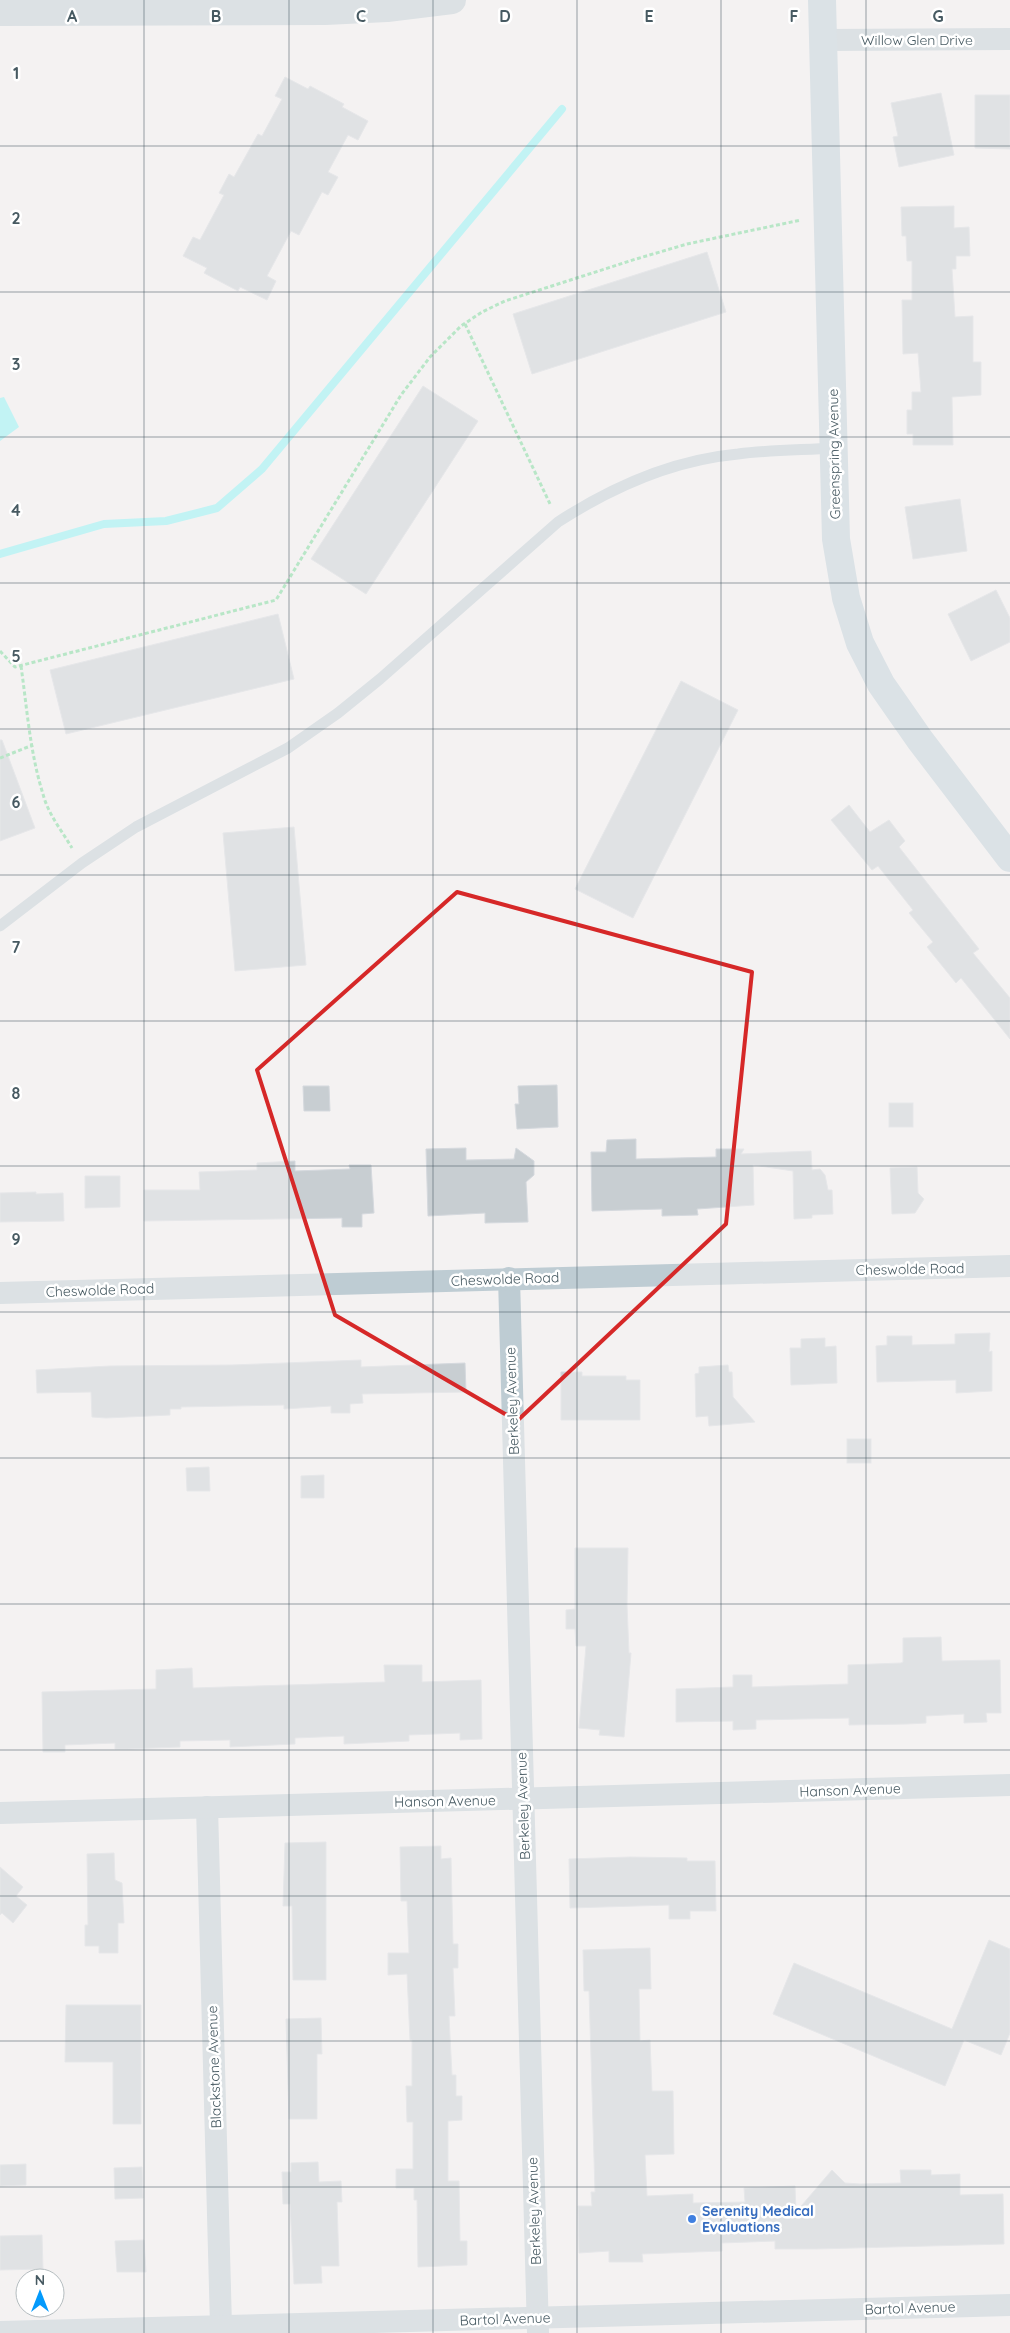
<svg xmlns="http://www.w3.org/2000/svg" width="1010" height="2333" font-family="Quicksand,sans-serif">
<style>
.water{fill:#85f3f7}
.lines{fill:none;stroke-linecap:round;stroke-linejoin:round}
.stream{stroke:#85f3f7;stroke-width:8}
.building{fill:#c8ced2;stroke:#d5d9de}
.path{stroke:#70d893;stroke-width:3;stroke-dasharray:4 2.5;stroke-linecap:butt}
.service{stroke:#beccd3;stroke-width:11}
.minor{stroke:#beccd3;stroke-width:22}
.tertiary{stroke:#beccd3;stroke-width:28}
.secondary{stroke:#bdced7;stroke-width:28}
.marked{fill:none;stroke:#d62828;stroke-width:4;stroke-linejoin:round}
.grid{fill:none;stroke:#475a62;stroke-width:1;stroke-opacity:0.55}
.shop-dot{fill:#3f7fe0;stroke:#fff;stroke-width:2}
.labels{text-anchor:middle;stroke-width:5;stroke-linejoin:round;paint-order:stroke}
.street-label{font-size:14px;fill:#475a62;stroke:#fff}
.shop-label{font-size:14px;font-weight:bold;fill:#366cbe;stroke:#fff;text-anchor:start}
.grid-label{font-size:16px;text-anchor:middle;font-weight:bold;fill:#475a62;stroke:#fff;stroke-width:5;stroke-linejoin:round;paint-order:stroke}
</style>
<rect width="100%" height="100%" fill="#f4f2f2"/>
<path class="water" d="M 4,397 L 19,427 L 0,441 L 0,398 Z"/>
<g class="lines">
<path class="stream" d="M 0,554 L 104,524 L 166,521 L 217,508 L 262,469 L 562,109"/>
</g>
<g class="building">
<path d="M 285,77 L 308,89 L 310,86 L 329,96 L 344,104 L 342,107 L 368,121 L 358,140 L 348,135 L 328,172 L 338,177 L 328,195 L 322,192 L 299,235 L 291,231 L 267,276 L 276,281 L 267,300 L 240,287 L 238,291 L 204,273 L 207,268 L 183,256 L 193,237 L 200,240 L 224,195 L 219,193 L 229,174 L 234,177 L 258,134 L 262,136 L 282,99 L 275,96 Z"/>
<path d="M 941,93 L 954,155 L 899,167 L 893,137 L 898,136 L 891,103 Z"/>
<path d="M 975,95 L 1010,95 L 1010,149 L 975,148 Z"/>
<path d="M 954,206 L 954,228 L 969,227 L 970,256 L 956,256 L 956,269 L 952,269 L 955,317 L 973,316 L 973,362 L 981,362 L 981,395 L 952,397 L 953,445 L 913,445 L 913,434 L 907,434 L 907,410 L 912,410 L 912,392 L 921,392 L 918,353 L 903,354 L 902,300 L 912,300 L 912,261 L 907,261 L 906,236 L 902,236 L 901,207 Z"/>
<path d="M 707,252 L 726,312 L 532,374 L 513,314 Z"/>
<path d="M 423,386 L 478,421 L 366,594 L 311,559 Z"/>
<path d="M 960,499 L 967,551 L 913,559 L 905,507 Z"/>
<path d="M 996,590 L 1010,618 L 1010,642 L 971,661 L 948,614 Z"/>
<path d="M 278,614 L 294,679 L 66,734 L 50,670 Z"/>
<path d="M 681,681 L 738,710 L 633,918 L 575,889 Z"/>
<path d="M 0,740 L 2,740 L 35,828 L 0,841 Z"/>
<path d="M 849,805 L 870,832 L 889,820 L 905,841 L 899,847 L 979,949 L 973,953 L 1010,998 L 1010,1039 L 961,978 L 956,983 L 927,947 L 933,942 L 909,913 L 913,910 L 878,866 L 872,870 L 831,820 Z"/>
<path d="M 294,827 L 306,965 L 235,971 L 223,833 Z"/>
<path d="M 557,1085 L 558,1127 L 517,1129 L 515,1104 L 519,1104 L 518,1086 Z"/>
<path d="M 303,1086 L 329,1086 L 330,1111 L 304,1111 Z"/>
<rect x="889" y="1103" width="24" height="24"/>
<path d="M 636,1139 L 636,1159 L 716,1157 L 716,1149 L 744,1149 L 741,1154 L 811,1151 L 812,1170 L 820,1169 L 825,1175 L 828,1190 L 832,1190 L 833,1214 L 812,1215 L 812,1218 L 794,1219 L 793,1171 L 753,1165 L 754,1205 L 697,1209 L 698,1215 L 662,1216 L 662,1209 L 592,1211 L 591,1152 L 606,1152 L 607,1140 Z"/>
<path d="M 466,1148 L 466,1160 L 514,1159 L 516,1148 L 534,1161 L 534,1175 L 526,1182 L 528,1222 L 485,1223 L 485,1213 L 428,1216 L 426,1149 Z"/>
<path d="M 295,1161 L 295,1171 L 350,1169 L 349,1165 L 371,1165 L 374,1213 L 362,1214 L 362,1227 L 342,1227 L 342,1218 L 144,1221 L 144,1190 L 200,1190 L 199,1172 L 257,1170 L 257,1163 Z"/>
<path d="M 917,1167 L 918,1193 L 924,1199 L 915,1213 L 892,1214 L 890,1168 Z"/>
<path d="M 85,1176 L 120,1176 L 120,1207 L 85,1208 Z"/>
<path d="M 36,1192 L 36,1194 L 63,1193 L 64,1221 L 0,1222 L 0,1193 Z"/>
<path d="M 990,1333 L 989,1352 L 992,1351 L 992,1391 L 956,1393 L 956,1380 L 877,1382 L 876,1346 L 887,1345 L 887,1336 L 912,1336 L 912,1345 L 955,1344 L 955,1334 Z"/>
<path d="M 825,1338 L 825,1347 L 836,1346 L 837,1383 L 791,1385 L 790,1348 L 801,1348 L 801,1339 Z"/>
<path d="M 361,1360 L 361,1367 L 465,1363 L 466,1392 L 362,1394 L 363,1403 L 350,1404 L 350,1413 L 331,1413 L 331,1406 L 284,1409 L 284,1405 L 181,1407 L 181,1409 L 170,1409 L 170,1415 L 106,1418 L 92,1417 L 91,1392 L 37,1393 L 36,1370 L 110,1366 L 232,1365 Z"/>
<path d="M 728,1365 L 729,1372 L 732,1372 L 733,1397 L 755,1422 L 709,1426 L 708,1416 L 696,1417 L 695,1374 L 699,1373 L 699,1367 Z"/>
<path d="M 561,1372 L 582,1372 L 582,1376 L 626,1376 L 626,1380 L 640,1380 L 640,1420 L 561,1420 Z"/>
<rect x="847" y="1439" width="24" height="24"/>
<path d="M 209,1467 L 210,1491 L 187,1491 L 186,1468 Z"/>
<path d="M 324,1475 L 324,1498 L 301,1498 L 301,1476 Z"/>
<path d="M 575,1548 L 628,1548 L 627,1605 L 629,1653 L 631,1653 L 624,1737 L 599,1735 L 600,1730 L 579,1728 L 586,1646 L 576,1646 L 575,1629 L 566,1629 L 566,1610 L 575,1609 Z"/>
<path d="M 941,1637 L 942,1661 L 1000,1660 L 1001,1713 L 986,1713 L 987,1722 L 964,1723 L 964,1714 L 926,1716 L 926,1723 L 907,1724 L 849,1725 L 849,1718 L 756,1720 L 756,1729 L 733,1730 L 733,1721 L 676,1722 L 676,1689 L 733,1687 L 733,1675 L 752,1675 L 752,1687 L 848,1684 L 848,1665 L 901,1663 L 903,1662 L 903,1638 Z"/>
<path d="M 384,1665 L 422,1665 L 422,1682 L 481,1680 L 482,1739 L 460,1740 L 460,1733 L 409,1735 L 409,1741 L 344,1744 L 344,1736 L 295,1738 L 295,1744 L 230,1747 L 230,1740 L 180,1741 L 180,1747 L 127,1749 L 115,1749 L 115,1743 L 65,1745 L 65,1752 L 43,1752 L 42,1692 L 156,1689 L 156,1670 L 192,1668 L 193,1688 L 385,1682 Z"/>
<path d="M 326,1842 L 326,1980 L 293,1980 L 292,1906 L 283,1906 L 285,1843 Z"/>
<path d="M 441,1846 L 441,1859 L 451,1858 L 453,1944 L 458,1944 L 458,1968 L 453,1968 L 455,2016 L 449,2016 L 452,2075 L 456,2075 L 456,2096 L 462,2096 L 462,2120 L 448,2121 L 448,2181 L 459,2181 L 460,2241 L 467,2241 L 467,2265 L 418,2267 L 417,2200 L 414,2200 L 414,2188 L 396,2188 L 396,2169 L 413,2169 L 413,2122 L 407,2122 L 406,2086 L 412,2086 L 412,2040 L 410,2040 L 407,1974 L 388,1975 L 388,1953 L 409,1953 L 407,1901 L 401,1901 L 400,1847 Z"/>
<path d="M 114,1853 L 115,1880 L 122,1883 L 124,1923 L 118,1923 L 118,1953 L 99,1953 L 99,1946 L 85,1946 L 85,1925 L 88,1925 L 87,1854 Z"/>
<path d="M 630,1857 L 687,1858 L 687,1861 L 715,1861 L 716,1911 L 690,1911 L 690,1919 L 669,1919 L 669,1905 L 570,1908 L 569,1859 Z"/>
<path d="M 0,1867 L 23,1887 L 16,1896 L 27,1905 L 13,1923 L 2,1913 L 0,1915 Z"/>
<path d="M 989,1940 L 1010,1949 L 1010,2033 L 1001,2055 L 964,2040 L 945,2086 L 773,2014 L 794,1963 L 952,2029 Z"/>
<path d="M 650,1948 L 651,1989 L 639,1989 L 640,2041 L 650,2040 L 652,2091 L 673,2091 L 674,2154 L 645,2155 L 647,2196 L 693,2194 L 693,2203 L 745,2202 L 744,2188 L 795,2186 L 796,2212 L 832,2170 L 845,2183 L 860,2184 L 901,2183 L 900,2170 L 931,2170 L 931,2175 L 960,2174 L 960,2195 L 1003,2194 L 1004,2244 L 816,2249 L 775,2249 L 775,2241 L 722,2243 L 722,2251 L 642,2254 L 643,2262 L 609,2262 L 609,2251 L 579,2253 L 578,2206 L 592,2206 L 591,2192 L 595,2192 L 589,1991 L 584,1991 L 583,1950 Z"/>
<path d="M 66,2005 L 141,2005 L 141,2124 L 113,2124 L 113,2062 L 65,2062 Z"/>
<path d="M 321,2018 L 322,2054 L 317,2054 L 317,2119 L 289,2119 L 286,2019 Z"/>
<path d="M 318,2162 L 319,2182 L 341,2181 L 342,2202 L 337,2202 L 339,2266 L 321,2266 L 322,2283 L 294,2284 L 290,2204 L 283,2204 L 282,2172 L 291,2172 L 291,2163 Z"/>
<path d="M 26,2164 L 26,2185 L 0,2186 L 0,2165 Z"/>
<path d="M 142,2167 L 143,2198 L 115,2199 L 114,2168 Z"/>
<path d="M 42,2235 L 43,2269 L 0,2270 L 0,2236 Z"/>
<path d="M 144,2240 L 146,2272 L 117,2272 L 115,2241 Z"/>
</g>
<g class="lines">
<g class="path">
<path d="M 465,324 L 551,506"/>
<path d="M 0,651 L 15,667 L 276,600 L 401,395 L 430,357 L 461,326 L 482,312 L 505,301 L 636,259 L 687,244 L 801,220"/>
<path d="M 21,666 C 27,708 30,753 43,794 C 48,814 62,831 72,848"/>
<path d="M 0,758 L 33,745"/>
</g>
<path class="service" d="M 0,926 L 82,863 L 136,827 L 288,748 L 338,713 L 380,679 L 558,522 C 612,487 673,460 738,454 C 770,450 802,450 833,448"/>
<g class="minor">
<path d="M 823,40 L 1010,39"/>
<path d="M 509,1278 L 538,2333"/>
<path d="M 0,1293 L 1010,1266"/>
<path d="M 207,1807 L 221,2326"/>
<path d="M 0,1813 L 1010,1785"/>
<path d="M 0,2332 L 1010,2305"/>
</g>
<path class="tertiary" d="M 0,12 L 325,11 L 387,8 L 452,0"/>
<path class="secondary" d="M 822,0 L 836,539 L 846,598 L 860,643 L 881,684 L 920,740 L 1010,858"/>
</g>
<path d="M0 0H1010V2333H0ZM 457,892 L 752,972 L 726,1224 L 517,1421 L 335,1315 L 257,1070 Z" fill="#f4f2f2" fill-opacity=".55" fill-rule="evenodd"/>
<path class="marked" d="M 457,892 L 752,972 L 726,1224 L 517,1421 L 335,1315 L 257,1070 Z"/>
<path class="grid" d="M 144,0 L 144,2333M 289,0 L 289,2333M 433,0 L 433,2333M 577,0 L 577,2333M 721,0 L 721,2333M 866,0 L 866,2333M 0,146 L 1010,146M 0,292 L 1010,292M 0,437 L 1010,437M 0,583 L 1010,583M 0,729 L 1010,729M 0,875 L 1010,875M 0,1021 L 1010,1021M 0,1166 L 1010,1166M 0,1312 L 1010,1312M 0,1458 L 1010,1458M 0,1604 L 1010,1604M 0,1750 L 1010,1750M 0,1896 L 1010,1896M 0,2041 L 1010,2041M 0,2187 L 1010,2187"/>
<circle class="shop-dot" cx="692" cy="2219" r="5"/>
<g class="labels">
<g class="street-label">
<text x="917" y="45">Willow Glen Drive</text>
<text transform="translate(834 454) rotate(-91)" y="5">Greenspring Avenue</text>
<text transform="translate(910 1269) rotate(-1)" y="5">Cheswolde Road</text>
<text transform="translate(505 1279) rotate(-2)" y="5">Cheswolde Road</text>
<text transform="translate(100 1290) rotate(-2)" y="5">Cheswolde Road</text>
<text transform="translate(512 1401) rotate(-92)" y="5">Berkeley Avenue</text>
<text transform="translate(850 1790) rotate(-2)" y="5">Hanson Avenue</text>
<text transform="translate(445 1801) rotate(-1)" y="5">Hanson Avenue</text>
<text transform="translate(523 1806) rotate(-92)" y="5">Berkeley Avenue</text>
<text transform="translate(214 2067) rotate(-92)" y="5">Blackstone Avenue</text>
<text transform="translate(534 2211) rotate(-92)" y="5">Berkeley Avenue</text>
<text transform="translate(910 2308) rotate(-2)" y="5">Bartol Avenue</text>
<text transform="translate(505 2319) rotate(-2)" y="5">Bartol Avenue</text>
</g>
<g class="shop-label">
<text x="702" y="2216">Serenity Medical<tspan x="702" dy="16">Evaluations</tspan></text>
</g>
</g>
<g class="grid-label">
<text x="72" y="22">A</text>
<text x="216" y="22">B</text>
<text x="361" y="22">C</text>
<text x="505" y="22">D</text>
<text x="649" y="22">E</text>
<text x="794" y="22">F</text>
<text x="938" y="22">G</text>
<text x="16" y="79">1</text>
<text x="16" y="224">2</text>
<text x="16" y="370">3</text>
<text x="16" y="516">4</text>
<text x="16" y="662">5</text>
<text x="16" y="808">6</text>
<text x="16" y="953">7</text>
<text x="16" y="1099">8</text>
<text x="16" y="1245">9</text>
</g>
<g transform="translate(40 2293)"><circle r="24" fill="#ffffff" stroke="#b5bdc0"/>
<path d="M0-4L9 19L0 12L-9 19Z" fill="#039afc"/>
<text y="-8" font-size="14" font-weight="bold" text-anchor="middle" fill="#475a62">N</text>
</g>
</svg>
